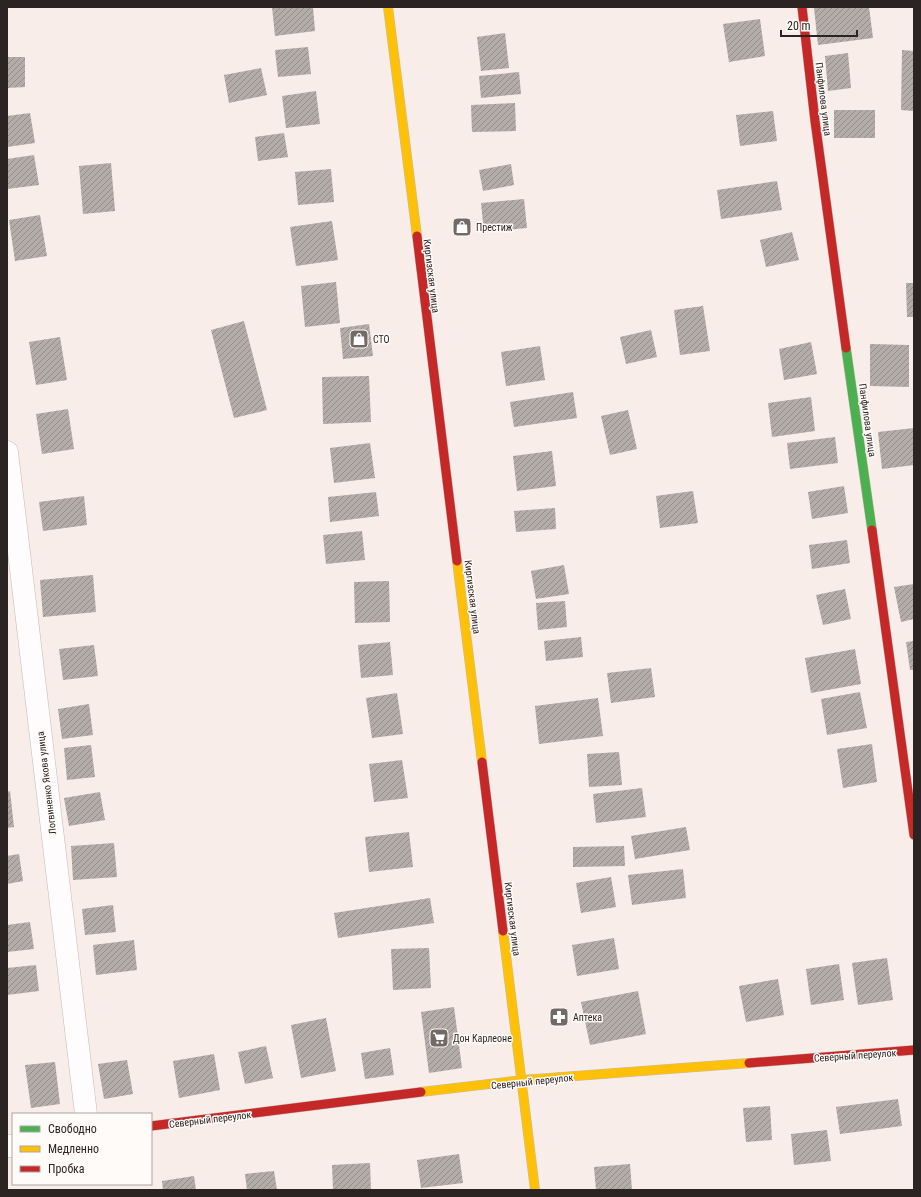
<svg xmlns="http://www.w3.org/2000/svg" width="921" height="1197" font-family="'Roboto Condensed',sans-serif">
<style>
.building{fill:url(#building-hatch)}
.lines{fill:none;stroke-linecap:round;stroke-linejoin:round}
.street-casing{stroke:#c2bab6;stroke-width:23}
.fast-casing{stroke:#c2bab6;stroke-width:10}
.slow-casing{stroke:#c2bab6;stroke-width:10}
.jam-casing{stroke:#c2bab6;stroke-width:10}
.street{stroke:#fefcfc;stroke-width:22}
.fast{stroke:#4caf50;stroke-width:9}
.slow{stroke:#ffc107;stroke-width:9}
.jam{stroke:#c62828;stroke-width:9}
.labels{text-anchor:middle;stroke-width:3;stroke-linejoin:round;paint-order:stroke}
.street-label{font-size:10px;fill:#2c2422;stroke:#fffbf9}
.poi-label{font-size:10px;fill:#2c2422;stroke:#fffbf9;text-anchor:start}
</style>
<defs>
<pattern id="building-hatch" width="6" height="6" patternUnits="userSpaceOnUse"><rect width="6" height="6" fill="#b4aca8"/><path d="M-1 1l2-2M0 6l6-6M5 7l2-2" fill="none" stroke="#938c88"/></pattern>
</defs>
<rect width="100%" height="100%" fill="#f8ede8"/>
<g class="building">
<path d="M 272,7 L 313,7 L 315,31 L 275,36 Z"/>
<path d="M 824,7 L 869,7 L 873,38 L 818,45 L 814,8 Z"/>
<path d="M 760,19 L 765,56 L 729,62 L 723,24 Z"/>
<path d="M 505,33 L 509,68 L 481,71 L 477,37 Z"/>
<path d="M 308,47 L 311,74 L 278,77 L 275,50 Z"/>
<path d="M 902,50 L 914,51 L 914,111 L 901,110 Z"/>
<path d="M 848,53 L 851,88 L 828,91 L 825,56 Z"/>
<path d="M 7,57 L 25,57 L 25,87 L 7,88 Z"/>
<path d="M 261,68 L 267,95 L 229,103 L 224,75 Z"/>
<path d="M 519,72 L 521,94 L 481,98 L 479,76 Z"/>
<path d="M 316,91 L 320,124 L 286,128 L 282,96 Z"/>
<path d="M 515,103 L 516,131 L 472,132 L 471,105 Z"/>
<rect x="834" y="110" width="41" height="28"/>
<path d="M 773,111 L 777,141 L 740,146 L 736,115 Z"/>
<path d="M 30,113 L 35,143 L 7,147 L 7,116 Z"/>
<path d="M 284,133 L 288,157 L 258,161 L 255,137 Z"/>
<path d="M 34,155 L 39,185 L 7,189 L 7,159 Z"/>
<path d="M 111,163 L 115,211 L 83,214 L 79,166 Z"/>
<path d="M 511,164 L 514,185 L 483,191 L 479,170 Z"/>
<path d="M 331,169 L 334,202 L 298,205 L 295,172 Z"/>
<path d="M 777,181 L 782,210 L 721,219 L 717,190 Z"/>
<path d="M 524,199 L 527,228 L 484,232 L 481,203 Z"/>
<path d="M 40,215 L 47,256 L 15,261 L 9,220 Z"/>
<path d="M 332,221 L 338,260 L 296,266 L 290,227 Z"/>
<path d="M 792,232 L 799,260 L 766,267 L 760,240 Z"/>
<path d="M 336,282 L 340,323 L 305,327 L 301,286 Z"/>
<path d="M 906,283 L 914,283 L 914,317 L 907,317 Z"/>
<path d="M 703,306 L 710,351 L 680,355 L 674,310 Z"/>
<path d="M 244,321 L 267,410 L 234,418 L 211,330 Z"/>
<path d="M 369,324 L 373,356 L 343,359 L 340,328 Z"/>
<path d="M 651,330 L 657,357 L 626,364 L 620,337 Z"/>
<path d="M 60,337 L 67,380 L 36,385 L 29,342 Z"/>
<path d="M 811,342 L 817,374 L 784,380 L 779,349 Z"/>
<path d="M 870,344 L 909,345 L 909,387 L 870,386 Z"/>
<path d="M 540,346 L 545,380 L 506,386 L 501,352 Z"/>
<path d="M 369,376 L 371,422 L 323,424 L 322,377 Z"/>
<path d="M 573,392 L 577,418 L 514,427 L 510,402 Z"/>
<path d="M 811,397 L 815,431 L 772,437 L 768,403 Z"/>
<path d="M 68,409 L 74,449 L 42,454 L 36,414 Z"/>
<path d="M 628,410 L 637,449 L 610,455 L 601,416 Z"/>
<path d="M 914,428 L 914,465 L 882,469 L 878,432 Z"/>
<path d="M 835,437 L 838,463 L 790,469 L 787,443 Z"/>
<path d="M 370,443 L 375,478 L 334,483 L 330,448 Z"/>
<path d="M 552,451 L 556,486 L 517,491 L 513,456 Z"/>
<path d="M 844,486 L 848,513 L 812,519 L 808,492 Z"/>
<path d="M 693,491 L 698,523 L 660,528 L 656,496 Z"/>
<path d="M 376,492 L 379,516 L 330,522 L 328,497 Z"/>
<path d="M 84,496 L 87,525 L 43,531 L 39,502 Z"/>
<path d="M 555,508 L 556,529 L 516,532 L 514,511 Z"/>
<path d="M 362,531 L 365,560 L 326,564 L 323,535 Z"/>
<path d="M 847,540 L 850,563 L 812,569 L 809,545 Z"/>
<path d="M 564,565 L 569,594 L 536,599 L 531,571 Z"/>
<path d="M 93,575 L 96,612 L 43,617 L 40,580 Z"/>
<path d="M 389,581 L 390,622 L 355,623 L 354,582 Z"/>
<path d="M 914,584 L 914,619 L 901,622 L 894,587 Z"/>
<path d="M 845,589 L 851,619 L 823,625 L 816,595 Z"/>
<path d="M 565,601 L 567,627 L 538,630 L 536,603 Z"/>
<path d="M 581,637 L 583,657 L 546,661 L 544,641 Z"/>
<path d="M 914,641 L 914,670 L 910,670 L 906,642 Z"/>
<path d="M 390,642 L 393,675 L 361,678 L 358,645 Z"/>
<path d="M 94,645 L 98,676 L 63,680 L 59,649 Z"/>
<path d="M 855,649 L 861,684 L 811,693 L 805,658 Z"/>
<path d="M 651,668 L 655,697 L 611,703 L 607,673 Z"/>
<path d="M 860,692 L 867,728 L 827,735 L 821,699 Z"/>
<path d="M 397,693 L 403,734 L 372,738 L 366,698 Z"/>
<path d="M 598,698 L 603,736 L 539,744 L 535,706 Z"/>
<path d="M 89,704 L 93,735 L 62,739 L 58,709 Z"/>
<path d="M 872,744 L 877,782 L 843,788 L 837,749 Z"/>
<path d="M 91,745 L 95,777 L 67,780 L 64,748 Z"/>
<path d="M 619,752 L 622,785 L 589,787 L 587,754 Z"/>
<path d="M 402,760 L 408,798 L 374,802 L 369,764 Z"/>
<path d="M 642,788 L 646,817 L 596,823 L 593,794 Z"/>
<path d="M 10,791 L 14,827 L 7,828 L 7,792 Z"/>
<path d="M 100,792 L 105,820 L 69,826 L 64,798 Z"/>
<path d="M 686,827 L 690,850 L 635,859 L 631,836 Z"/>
<path d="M 409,832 L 413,867 L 369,872 L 365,837 Z"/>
<path d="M 114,843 L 117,877 L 73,880 L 71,846 Z"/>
<path d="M 624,846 L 625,866 L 573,867 L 573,847 Z"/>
<path d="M 19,854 L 23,881 L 7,884 L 7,856 Z"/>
<path d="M 683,869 L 686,898 L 632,905 L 628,875 Z"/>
<path d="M 611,877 L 616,907 L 581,913 L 576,883 Z"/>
<path d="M 430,898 L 434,923 L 338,938 L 334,913 Z"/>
<path d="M 113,905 L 116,932 L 85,935 L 82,909 Z"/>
<path d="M 30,922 L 34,949 L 7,952 L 7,925 Z"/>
<path d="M 614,938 L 619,969 L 577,976 L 572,945 Z"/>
<path d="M 134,940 L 137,970 L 96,975 L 93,945 Z"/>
<path d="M 429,948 L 431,988 L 393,990 L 391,949 Z"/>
<path d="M 887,958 L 893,1000 L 858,1005 L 852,963 Z"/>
<path d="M 839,964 L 844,1000 L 811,1005 L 806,969 Z"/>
<path d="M 36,965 L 39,991 L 7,995 L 7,968 Z"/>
<path d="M 778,979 L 784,1015 L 746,1022 L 739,986 Z"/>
<path d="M 638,991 L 646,1034 L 590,1045 L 581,1002 Z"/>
<path d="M 454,1007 L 462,1068 L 429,1073 L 421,1012 Z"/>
<path d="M 326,1018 L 336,1071 L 301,1078 L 291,1025 Z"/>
<path d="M 266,1046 L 273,1078 L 245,1084 L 238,1052 Z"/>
<path d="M 390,1048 L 394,1075 L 365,1079 L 361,1053 Z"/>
<path d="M 214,1054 L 220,1090 L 179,1098 L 173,1061 Z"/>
<path d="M 127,1060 L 133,1094 L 104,1099 L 98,1064 Z"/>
<path d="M 55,1062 L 60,1104 L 31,1108 L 25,1065 Z"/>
<path d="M 898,1099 L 902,1126 L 840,1134 L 836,1107 Z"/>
<path d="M 770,1106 L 772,1140 L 746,1142 L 743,1108 Z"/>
<path d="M 827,1130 L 831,1161 L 794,1165 L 791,1134 Z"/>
<path d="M 459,1154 L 463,1183 L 421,1188 L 417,1160 Z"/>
<path d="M 370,1163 L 371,1190 L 333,1190 L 332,1165 Z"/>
<path d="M 630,1164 L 632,1190 L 596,1190 L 594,1167 Z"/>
<path d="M 274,1171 L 277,1190 L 247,1190 L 245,1174 Z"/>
<path d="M 194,1176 L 196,1190 L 163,1190 L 162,1181 Z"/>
</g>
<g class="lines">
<defs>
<g id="street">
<path d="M 7,452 L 86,1114"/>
<path d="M 7,1146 L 13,1146"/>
</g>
<path id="fast" d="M 846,348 L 872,530"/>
<g id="slow">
<path d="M 388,7 L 417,236"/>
<path d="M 457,561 L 482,762"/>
<path d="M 503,931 L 535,1190"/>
<path d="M 421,1092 L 522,1080 L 749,1063"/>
</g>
<g id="jam">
<path d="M 802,7 L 815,121 L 846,348"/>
<path d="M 417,236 L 457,561"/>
<path d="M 872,530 L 914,835"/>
<path d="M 482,762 L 503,931"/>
<path d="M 749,1063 L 914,1050"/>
<path d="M 151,1126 L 421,1092"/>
</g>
</defs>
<use href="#street" class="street-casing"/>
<use href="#fast" class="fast-casing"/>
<use href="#slow" class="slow-casing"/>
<use href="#jam" class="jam-casing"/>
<use href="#street" class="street"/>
<use href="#fast" class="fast"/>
<use href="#slow" class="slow"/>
<use href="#jam" class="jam"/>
</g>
<defs>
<symbol id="shop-square" viewBox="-11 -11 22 22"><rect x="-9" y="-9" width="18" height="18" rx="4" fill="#736a67" stroke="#fffbf9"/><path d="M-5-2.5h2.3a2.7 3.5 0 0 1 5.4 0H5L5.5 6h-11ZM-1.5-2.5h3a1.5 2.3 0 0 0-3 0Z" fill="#fff"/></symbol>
<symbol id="pharmacy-square" viewBox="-11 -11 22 22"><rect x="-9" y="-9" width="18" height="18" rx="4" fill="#736a67" stroke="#fffbf9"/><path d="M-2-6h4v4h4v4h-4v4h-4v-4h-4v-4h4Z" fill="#fff"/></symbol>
<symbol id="supermarket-square" viewBox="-11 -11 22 22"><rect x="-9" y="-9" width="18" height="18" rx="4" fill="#736a67" stroke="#fffbf9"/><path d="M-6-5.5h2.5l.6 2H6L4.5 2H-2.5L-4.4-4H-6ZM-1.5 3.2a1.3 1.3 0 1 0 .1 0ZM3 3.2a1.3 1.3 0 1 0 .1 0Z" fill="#fff"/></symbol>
</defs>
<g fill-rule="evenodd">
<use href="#shop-square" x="451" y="216" width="22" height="22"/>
<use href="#shop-square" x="348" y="328" width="22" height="22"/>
<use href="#pharmacy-square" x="548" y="1006" width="22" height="22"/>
<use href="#supermarket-square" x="428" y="1027" width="22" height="22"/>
</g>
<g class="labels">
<g class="street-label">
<text transform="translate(824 99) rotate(83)" y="4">Панфилова улица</text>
<text transform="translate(432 276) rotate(83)" y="4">Киргизская улица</text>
<text transform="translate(868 420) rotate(82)" y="4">Панфилова улица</text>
<text transform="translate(473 597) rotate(83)" y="4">Киргизская улица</text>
<text transform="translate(46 783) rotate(-97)" y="4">Логвиненко Якова улица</text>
<text transform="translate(513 919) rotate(83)" y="4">Киргизская улица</text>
<text transform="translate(855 1055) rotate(-4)" y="4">Северный переулок</text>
<text transform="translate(532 1081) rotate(-6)" y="4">Северный переулок</text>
<text transform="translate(210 1119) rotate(-7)" y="4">Северный переулок</text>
</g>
<g class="poi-label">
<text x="476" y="231">Престиж</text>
<text x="373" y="343">СТО</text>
<text x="573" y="1021">Аптека</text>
<text x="453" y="1042">Дон Карлеоне</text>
</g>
</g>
<rect width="921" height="1197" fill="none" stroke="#2c2422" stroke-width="16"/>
<rect x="12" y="1113" width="140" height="72" fill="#fffbf9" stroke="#aba5a3"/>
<rect x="20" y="1126" width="20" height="6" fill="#4caf50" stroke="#aba5a3"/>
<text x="48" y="1133" font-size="12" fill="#2c2422">Свободно</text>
<rect x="20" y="1146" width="20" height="6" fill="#ffc107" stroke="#aba5a3"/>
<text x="48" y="1153" font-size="12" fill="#2c2422">Медленно</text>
<rect x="20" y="1166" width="20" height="6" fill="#c62828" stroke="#aba5a3"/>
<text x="48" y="1173" font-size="12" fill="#2c2422">Пробка</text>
<path d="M781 30v6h76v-6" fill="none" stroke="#2c2422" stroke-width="2"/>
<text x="787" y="30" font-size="12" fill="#2c2422" stroke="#fffbf9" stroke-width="3" paint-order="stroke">20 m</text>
</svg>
